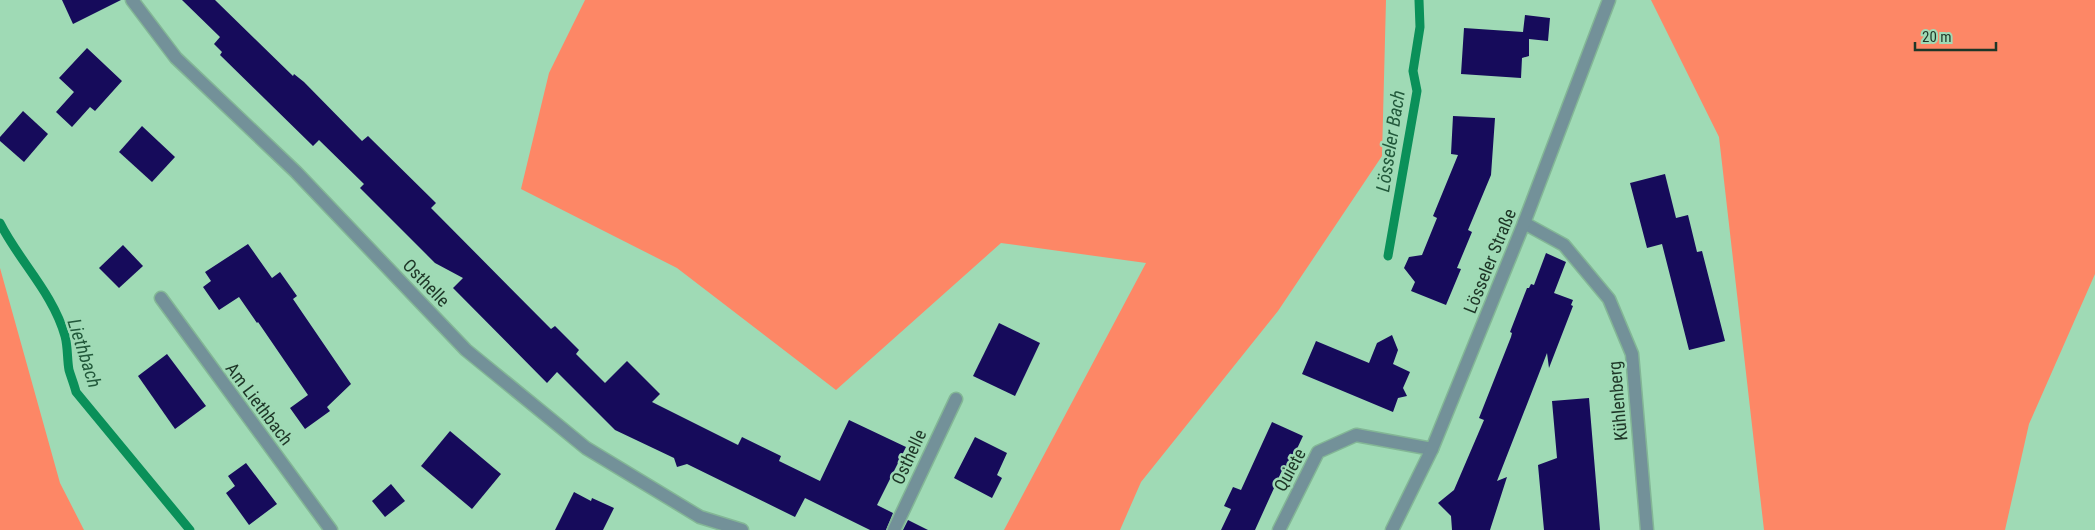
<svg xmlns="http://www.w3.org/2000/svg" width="2095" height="530" font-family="'Roboto Condensed',sans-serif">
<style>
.green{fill:#fd8766}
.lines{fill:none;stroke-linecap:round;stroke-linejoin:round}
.stream{stroke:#0a9059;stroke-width:9}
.building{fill:#160b5b}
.lane-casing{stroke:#83b696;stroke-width:15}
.street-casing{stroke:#83b696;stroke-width:15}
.lane{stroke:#739199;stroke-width:12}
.street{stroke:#739199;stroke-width:12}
.labels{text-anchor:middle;stroke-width:5;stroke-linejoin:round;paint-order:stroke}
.street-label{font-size:18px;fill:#1e3627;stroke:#9fdab5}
.water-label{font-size:19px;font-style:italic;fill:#22593b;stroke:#9fdab5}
</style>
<rect width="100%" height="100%" fill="#9fdab5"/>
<g class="green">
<path d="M 585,0 L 1386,0 L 1382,156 L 1278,311 L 1141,482 L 1120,530 L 1004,530 L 1146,263 L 1001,243 L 836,390 L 677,268 L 521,189 L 549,73 Z"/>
<path d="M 1651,0 L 2095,0 L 2095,274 L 2029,424 L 2005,530 L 1764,530 L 1719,137 Z"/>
<path d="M 0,268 L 60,483 L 84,530 L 0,530 Z"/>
</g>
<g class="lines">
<g class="stream">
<path d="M 0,223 C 19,261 53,293 65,336 C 68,347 67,359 69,370 C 71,377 74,384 76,392 L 190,530"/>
<path d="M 1388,256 L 1417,91 L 1413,71 L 1420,27 L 1419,0"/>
</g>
</g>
<g class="building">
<path d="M 62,0 L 121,0 L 73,24 Z"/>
<path d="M 182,0 L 215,0 L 293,76 L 294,74 L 304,82 L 362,141 L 368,136 L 436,203 L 431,208 L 551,329 L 555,326 L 579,350 L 576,354 L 605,383 L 627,361 L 660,394 L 652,402 L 738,445 L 742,437 L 781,456 L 779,461 L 820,481 L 849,420 L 906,447 L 877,505 L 893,513 L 886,530 L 870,530 L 805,498 L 795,517 L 687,464 L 677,467 L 674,458 L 615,430 L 557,372 L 547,383 L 453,288 L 463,278 L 435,263 L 360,188 L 364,184 L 319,140 L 313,146 L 220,55 L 222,52 L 214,44 L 220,37 Z"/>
<path d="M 1525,15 L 1550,18 L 1548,41 L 1529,39 L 1529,56 L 1522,58 L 1521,78 L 1461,74 L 1464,28 L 1523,32 Z"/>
<path d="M 87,48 L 122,81 L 95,111 L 90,107 L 72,127 L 56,112 L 74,92 L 59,78 Z"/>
<path d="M 23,111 L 48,134 L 24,162 L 0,141 L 0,137 Z"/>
<path d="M 1453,116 L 1495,118 L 1491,175 L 1468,230 L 1472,232 L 1457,268 L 1461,269 L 1446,305 L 1411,291 L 1415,282 L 1404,268 L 1409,257 L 1422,255 L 1437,218 L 1433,216 L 1458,155 L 1451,154 Z"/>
<path d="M 142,126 L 175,157 L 152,182 L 119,152 Z"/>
<path d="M 1665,174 L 1676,218 L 1688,215 L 1697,252 L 1702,251 L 1725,341 L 1689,350 L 1662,244 L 1647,248 L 1630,183 Z"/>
<path d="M 248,244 L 272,278 L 280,272 L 297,296 L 293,299 L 351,384 L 327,407 L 330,411 L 305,429 L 290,408 L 308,395 L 258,322 L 257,323 L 239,297 L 219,310 L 203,287 L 211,281 L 205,272 Z"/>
<path d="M 123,245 L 143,266 L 119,288 L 99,268 Z"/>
<path d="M 1546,253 L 1566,262 L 1554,293 L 1573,300 L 1571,305 L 1573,306 L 1549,368 L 1547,353 L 1497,481 L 1507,477 L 1490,530 L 1452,530 L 1451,516 L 1438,503 L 1454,490 L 1484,420 L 1479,418 L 1511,337 L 1512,333 L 1510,332 L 1527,288 L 1529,288 L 1531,284 L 1534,285 Z"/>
<path d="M 999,323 L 1040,343 L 1015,396 L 973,376 Z"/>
<path d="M 1392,335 L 1398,350 L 1393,364 L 1410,372 L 1403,388 L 1407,396 L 1398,398 L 1393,412 L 1302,374 L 1316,341 L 1369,363 L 1377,343 Z"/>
<path d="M 167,354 L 206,406 L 175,429 L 138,376 Z"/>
<path d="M 1589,398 L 1600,530 L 1544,530 L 1538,465 L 1557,458 L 1552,401 Z"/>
<path d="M 1272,422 L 1303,436 L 1288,468 L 1284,466 L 1255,530 L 1221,530 L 1231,509 L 1224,506 L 1233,487 L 1241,490 Z"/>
<path d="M 450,431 L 501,474 L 472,509 L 421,466 Z"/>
<path d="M 975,437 L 1007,453 L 997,475 L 1002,478 L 992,498 L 954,478 Z"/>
<path d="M 246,463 L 277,504 L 249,525 L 226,493 L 235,486 L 228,476 Z"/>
<path d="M 391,484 L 405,501 L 385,517 L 372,501 Z"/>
<path d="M 574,492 L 591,501 L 592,498 L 614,508 L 603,530 L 555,530 Z"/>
<path d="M 908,520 L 928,530 L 903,530 Z"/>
</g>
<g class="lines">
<defs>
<path id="lane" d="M 894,530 L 956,399"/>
<g id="street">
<path d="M 132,0 L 176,58 L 296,172 L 466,350 L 586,448 L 700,517 L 742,530"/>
<path d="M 1524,223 L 1564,245 L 1609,299 L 1632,354 L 1647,530"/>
<path d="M 161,298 L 331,530"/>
<path d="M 1279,530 L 1318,452 L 1356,435 L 1432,449"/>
<path d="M 1392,530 L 1432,449 L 1524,223 L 1609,0"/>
</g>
</defs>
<use href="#lane" class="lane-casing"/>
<use href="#street" class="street-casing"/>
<use href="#lane" class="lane"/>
<use href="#street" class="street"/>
</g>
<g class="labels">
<g class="street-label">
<text transform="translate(1490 261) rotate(-68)" y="6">Lösseler Straße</text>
<text transform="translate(426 283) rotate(46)" y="6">Osthelle</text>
<text transform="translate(1618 401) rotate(-95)" y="6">Kühlenberg</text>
<text transform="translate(259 404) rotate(53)" y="6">Am Liethbach</text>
<text transform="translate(909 457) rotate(-65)" y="6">Osthelle</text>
<text transform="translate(1290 470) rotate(-61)" y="6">Quiete</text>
</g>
<g class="water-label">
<text transform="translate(1390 141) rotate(-81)" y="7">Lösseler Bach</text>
<text transform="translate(85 353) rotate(72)" y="7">Liethbach</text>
</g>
</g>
<path d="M1915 42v8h81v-8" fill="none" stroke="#1e3627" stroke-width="2.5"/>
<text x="1922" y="42" font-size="15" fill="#1e3627" stroke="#9fdab5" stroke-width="4" paint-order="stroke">20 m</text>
</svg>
